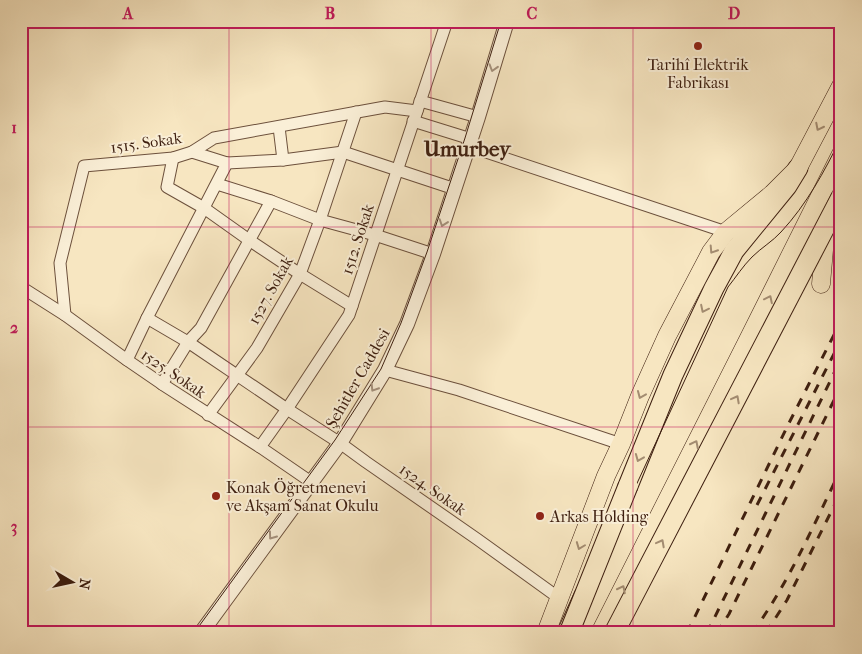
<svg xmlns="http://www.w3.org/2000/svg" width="862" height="654" font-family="'IM FELL French Canon',serif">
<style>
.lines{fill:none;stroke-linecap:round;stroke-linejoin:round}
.minor-casing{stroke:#6c503c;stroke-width:13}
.tertiary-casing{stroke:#6c503c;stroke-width:16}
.primary-casing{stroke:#3d1e0f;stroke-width:19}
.trunk-casing{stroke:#3d1e0f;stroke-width:21}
.minor{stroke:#faefd7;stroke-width:11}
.tertiary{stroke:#faefd7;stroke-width:14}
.primary{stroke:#f7e6c1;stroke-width:18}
.trunk{stroke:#f7e6c1;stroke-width:19}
.tram{stroke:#3d1e0f;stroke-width:1}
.rail{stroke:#3d1e0f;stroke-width:3;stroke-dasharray:9 9;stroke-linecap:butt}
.trunk-bridge-casing{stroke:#3d1e0f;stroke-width:21;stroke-linecap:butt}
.trunk-bridge{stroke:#f7e6c1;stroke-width:19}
.oneway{stroke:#a5917d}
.oneway2{stroke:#a38c71}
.grid{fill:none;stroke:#c2185b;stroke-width:1;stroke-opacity:0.55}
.poi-dot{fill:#8f2418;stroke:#faefd7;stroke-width:2}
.labels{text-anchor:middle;stroke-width:4;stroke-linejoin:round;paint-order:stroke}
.poi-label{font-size:16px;fill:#3d1e0f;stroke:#faefd7;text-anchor:start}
.street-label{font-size:16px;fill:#3d1e0f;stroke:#faefd7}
.district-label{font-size:21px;font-weight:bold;fill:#3d1e0f;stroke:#faefd7}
.neatline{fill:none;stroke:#c2185b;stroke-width:2}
.grid-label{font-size:16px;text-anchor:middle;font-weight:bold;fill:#c2185b}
</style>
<rect width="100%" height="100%" fill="#f7e6c1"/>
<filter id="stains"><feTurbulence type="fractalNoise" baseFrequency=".004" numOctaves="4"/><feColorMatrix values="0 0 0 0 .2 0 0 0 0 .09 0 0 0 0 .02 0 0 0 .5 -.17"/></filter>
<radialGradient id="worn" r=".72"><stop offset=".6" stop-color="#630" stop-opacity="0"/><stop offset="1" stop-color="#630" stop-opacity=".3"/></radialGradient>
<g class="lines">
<defs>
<g id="minor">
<path d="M 420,101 L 478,117"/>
<path d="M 413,121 L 471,139"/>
<path d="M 279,127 L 283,160"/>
<path d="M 468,146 L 726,232"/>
<path d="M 173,158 L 167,187 L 204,208 L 249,240 L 300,274 L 352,306"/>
<path d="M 227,163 L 283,160 L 343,152 L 455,189"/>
<path d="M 217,184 L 271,201 L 320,220 L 375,235 L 433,254"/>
<path d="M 21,287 L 65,315 L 127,360 L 162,384 L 260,447 L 311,482"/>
<path d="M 65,315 L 60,263 L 84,166 L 173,158 L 192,152 L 214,138 L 385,107 L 417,111"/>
<path d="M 147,318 L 188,342 L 287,409 L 340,443 L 366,462 L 477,539 L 559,598"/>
<path d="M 127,360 L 147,318 L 227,163 L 192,152"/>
<path d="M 385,370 L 459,390 L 621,444"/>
<path d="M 162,384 L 188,342 L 201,328 L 271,201"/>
<path d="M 208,415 L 257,348 L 300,274 L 320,220 L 356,112"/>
<path d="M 260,447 L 287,409 L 349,315 L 447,21"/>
</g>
<path id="tertiary" d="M 201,633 L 340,443 L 385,370 L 407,324 L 433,254 L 478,117 L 507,21"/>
<g id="primary">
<path d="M 821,284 L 826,227"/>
<path d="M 546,633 L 606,476 L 621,444 L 640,396 L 667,336 L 711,252 L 726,232 L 772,194 L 798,168 L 841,86"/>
<path d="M 600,633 L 750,336 L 841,154"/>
</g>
<path id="trunk" d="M 628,486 L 673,375 L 714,288 L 726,266 L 734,251 L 787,186 L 798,168"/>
</defs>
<use href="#minor" class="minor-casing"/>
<use href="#tertiary" class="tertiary-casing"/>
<use href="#primary" class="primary-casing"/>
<use href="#trunk" class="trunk-casing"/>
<use href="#minor" class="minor"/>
<use href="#tertiary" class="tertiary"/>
<use href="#primary" class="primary"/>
<use href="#trunk" class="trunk"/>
<g class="tram">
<path d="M 194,633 L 335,440 L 381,369 L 401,323 L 427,252 L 465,138 L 501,21"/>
<path d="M 556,633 L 575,591 L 626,507 L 728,287 C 736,277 743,266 752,257 C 761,248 773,241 781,232 C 807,204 824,172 841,138"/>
</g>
<g class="rail">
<path d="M 757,505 L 841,340"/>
<path d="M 687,633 L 788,425 L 841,321"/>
<path d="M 707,633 L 841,359"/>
<path d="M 717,633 L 729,614 L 841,386"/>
<path d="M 752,633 C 789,583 814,524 841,469"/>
<path d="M 766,633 L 787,600 L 841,492"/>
</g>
<defs>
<g id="trunk-bridge">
<path d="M 569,633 L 628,486"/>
<path d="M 614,633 L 841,197"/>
</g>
</defs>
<use href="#trunk-bridge" class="trunk-bridge-casing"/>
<use href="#trunk-bridge" class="trunk-bridge"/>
</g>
<defs><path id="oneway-chevron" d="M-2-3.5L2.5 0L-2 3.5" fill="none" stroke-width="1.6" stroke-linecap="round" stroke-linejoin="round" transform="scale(1.25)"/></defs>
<g class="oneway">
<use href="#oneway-chevron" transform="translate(493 68) rotate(107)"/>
<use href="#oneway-chevron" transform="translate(443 223) rotate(109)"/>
<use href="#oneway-chevron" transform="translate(374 388) rotate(122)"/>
<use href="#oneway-chevron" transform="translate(272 536) rotate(126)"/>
</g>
<g class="oneway2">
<use href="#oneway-chevron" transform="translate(819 127) rotate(117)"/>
<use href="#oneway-chevron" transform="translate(713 250) rotate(123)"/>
<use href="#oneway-chevron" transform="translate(769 299) rotate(-64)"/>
<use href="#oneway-chevron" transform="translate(704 309) rotate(116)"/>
<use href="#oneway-chevron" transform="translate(641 395) rotate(113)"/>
<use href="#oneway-chevron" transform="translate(736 399) rotate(-62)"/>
<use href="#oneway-chevron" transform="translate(695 444) rotate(-63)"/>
<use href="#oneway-chevron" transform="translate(639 458) rotate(112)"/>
<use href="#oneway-chevron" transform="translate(661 543) rotate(-62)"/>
<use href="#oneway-chevron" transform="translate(580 546) rotate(111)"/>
<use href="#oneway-chevron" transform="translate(622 589) rotate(-63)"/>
</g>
<path class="grid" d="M 229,21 L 229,633M 431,21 L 431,633M 633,21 L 633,633M 21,227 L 841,227M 21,427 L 841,427"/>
<g class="poi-dot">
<circle cx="698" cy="46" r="5"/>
<circle cx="216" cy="496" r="5"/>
<circle cx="540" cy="516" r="5"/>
</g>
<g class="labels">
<g class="poi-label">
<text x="698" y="70" text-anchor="middle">Tarihî Elektrik<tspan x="698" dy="18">Fabrikası</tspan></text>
<text x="226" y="493">Konak Öğretmenevi<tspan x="226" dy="18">ve Akşam Sanat Okulu</tspan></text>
<text x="550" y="522">Arkas Holding</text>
</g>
<g class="street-label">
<text transform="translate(146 142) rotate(-8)" y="6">1515. Sokak</text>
<text transform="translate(357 239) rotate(-72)" y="6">1512. Sokak</text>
<text transform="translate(270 290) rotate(-61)" y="6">1527. Sokak</text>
<text transform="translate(174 373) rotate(34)" y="6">1525. Sokak</text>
<text transform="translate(357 378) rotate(-60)" y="6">Şehitler Caddesi</text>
<text transform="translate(433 489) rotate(35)" y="6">1524. Sokak</text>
</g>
<g class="district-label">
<text x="467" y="156">Umurbey</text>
</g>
</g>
<rect width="862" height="654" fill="none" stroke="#f7e6c1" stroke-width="55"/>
<g transform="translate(72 582) rotate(99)" stroke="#faefd7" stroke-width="4" paint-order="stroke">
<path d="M0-4L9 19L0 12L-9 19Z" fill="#3d1e0f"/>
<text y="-8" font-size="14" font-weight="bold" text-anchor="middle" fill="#3d1e0f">N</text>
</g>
<rect x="28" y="28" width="806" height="598" class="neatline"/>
<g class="grid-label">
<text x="128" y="19">A</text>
<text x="330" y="19">B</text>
<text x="532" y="19">C</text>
<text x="734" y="19">D</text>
<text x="14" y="133">1</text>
<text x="14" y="333">2</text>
<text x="14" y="532">3</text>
</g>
<rect width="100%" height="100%" filter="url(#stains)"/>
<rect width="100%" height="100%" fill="url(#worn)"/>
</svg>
